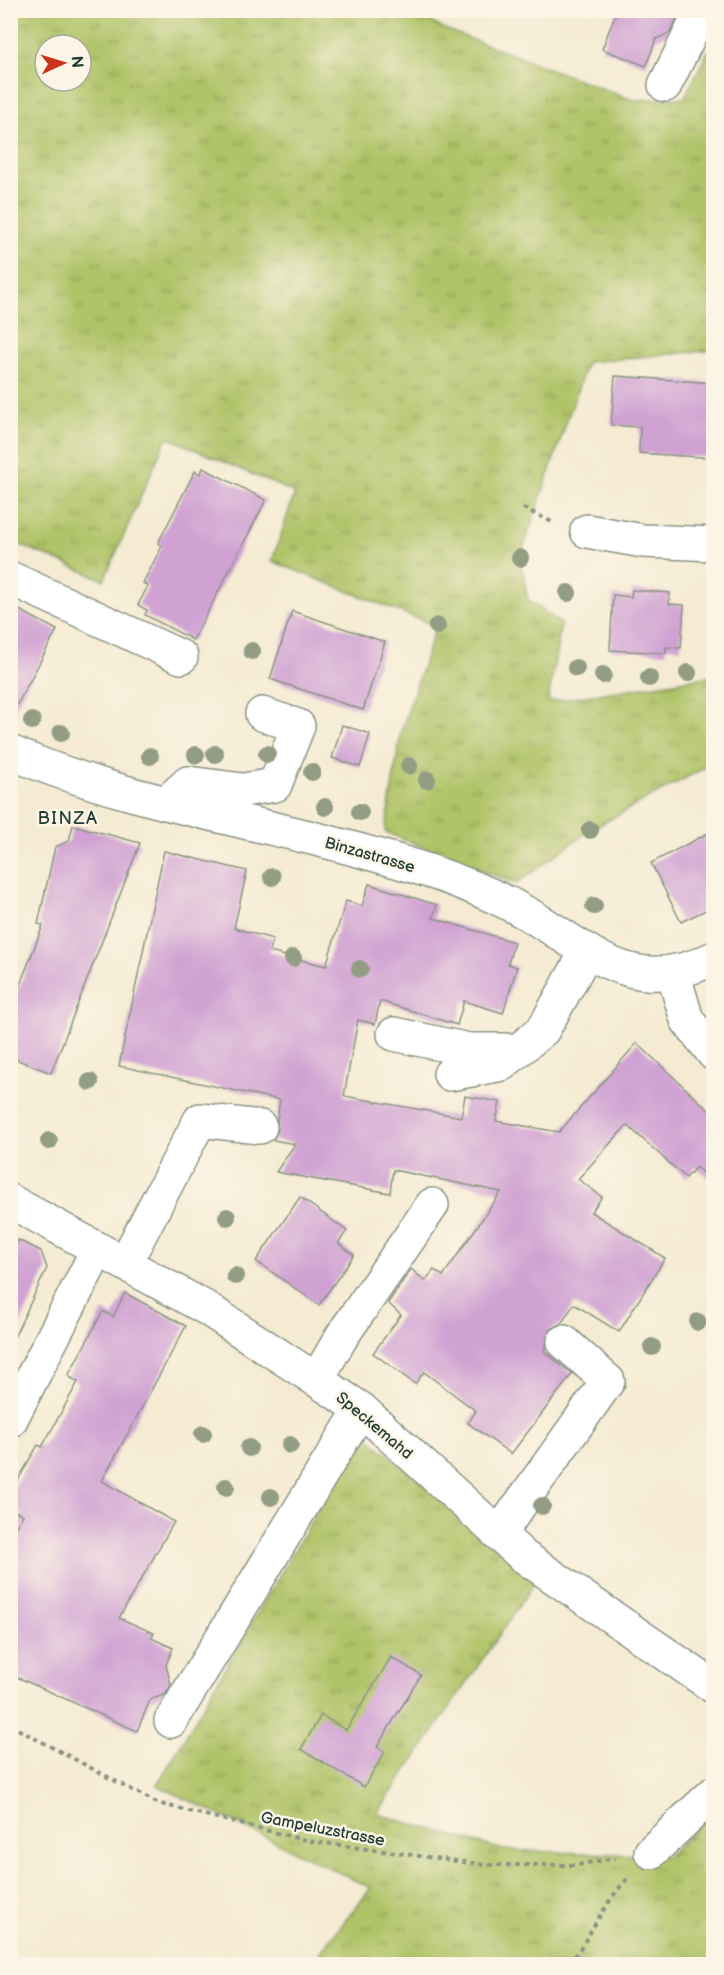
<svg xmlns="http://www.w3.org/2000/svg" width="724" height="1975" font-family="'Balsamiq Sans',sans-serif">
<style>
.grass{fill:url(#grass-tufts);stroke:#68804e;stroke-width:1.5;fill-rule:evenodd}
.building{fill:#d0a2d3}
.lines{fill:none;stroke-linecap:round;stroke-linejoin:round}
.minor-casing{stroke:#8a9484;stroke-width:36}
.path{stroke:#8a9484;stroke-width:4;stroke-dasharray:4.5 4.5;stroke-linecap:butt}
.minor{stroke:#fff;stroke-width:33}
.tree{fill:#939d83}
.labels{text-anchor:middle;stroke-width:5;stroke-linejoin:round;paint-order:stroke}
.street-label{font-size:16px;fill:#1f3d34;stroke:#fcf5e5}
.neighbourhood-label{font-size:18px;letter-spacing:1.5px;fill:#1f3d34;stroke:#fcf5e5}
</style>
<defs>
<pattern id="grass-tufts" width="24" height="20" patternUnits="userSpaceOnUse" patternTransform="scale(1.5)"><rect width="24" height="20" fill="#b0c367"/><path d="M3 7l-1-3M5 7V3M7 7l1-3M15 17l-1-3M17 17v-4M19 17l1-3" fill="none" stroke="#8fa056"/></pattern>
</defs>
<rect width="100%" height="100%" fill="#fcf5e5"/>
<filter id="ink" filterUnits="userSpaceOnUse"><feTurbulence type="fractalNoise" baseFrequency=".0167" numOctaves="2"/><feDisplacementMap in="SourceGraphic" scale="12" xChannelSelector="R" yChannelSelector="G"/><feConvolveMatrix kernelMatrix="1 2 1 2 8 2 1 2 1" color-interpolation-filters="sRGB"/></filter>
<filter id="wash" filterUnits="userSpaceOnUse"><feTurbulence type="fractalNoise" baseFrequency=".008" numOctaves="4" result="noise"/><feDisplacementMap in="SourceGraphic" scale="24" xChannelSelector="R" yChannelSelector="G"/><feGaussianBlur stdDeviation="1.35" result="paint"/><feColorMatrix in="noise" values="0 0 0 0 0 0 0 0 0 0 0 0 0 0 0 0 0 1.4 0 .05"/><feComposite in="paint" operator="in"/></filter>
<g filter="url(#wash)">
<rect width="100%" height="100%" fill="#f5ebd3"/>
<g class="grass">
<path d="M 10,11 L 411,11 L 442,28 L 633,100 L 684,98 L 713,42 L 713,350 L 587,362 L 520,558 L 528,600 L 561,624 L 548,702 L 713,676 L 713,763 L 590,830 L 516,884 L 385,832 L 401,732 L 436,626 L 272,561 L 295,493 L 167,437 L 104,580 L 11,541 ZM 45,45 L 81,45 L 81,81 L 45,81 Z"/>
<path d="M 363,1433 L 536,1581 L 377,1814 L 503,1850 L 667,1856 L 713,1813 L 713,1964 L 311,1964 L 371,1888 L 157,1785 Z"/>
</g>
<g id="blocks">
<g class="building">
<path d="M 617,10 L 681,10 L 670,33 L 656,39 L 646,66 L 602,49 Z"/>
<path d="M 615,376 L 714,383 L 714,458 L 639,453 L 640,427 L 611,425 Z"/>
<path d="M 203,468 L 266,500 L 193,640 L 145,615 L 147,610 L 138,605 L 148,586 L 143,583 L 162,546 L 158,543 L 195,471 L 200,474 Z"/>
<path d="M 632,590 L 670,593 L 669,604 L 684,605 L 681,648 L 666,647 L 666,653 L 610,650 L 613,595 L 631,597 Z"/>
<path d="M 10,605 L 57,630 L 10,718 Z"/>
<path d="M 292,611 L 385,642 L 363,710 L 270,679 Z"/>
<path d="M 342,725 L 370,734 L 360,767 L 332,758 Z"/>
<path d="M 73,825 L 140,843 L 51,1073 L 10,1057 L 10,987 L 18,990 L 43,925 L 38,924 L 55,847 L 69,841 Z"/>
<path d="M 714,830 L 714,906 L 681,922 L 651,863 Z"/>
<path d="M 164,851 L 247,871 L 234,928 L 273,939 L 269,952 L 326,966 L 346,901 L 362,906 L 369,884 L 437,905 L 433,918 L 514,942 L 508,964 L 517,967 L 503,1013 L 464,1001 L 457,1025 L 380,1001 L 375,1024 L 358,1020 L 344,1096 L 461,1117 L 465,1096 L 500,1102 L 496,1121 L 559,1132 L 637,1043 L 714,1115 L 714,1183 L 696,1167 L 686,1178 L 627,1125 L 578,1179 L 602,1197 L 591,1212 L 665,1258 L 619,1332 L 574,1304 L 561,1324 L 550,1330 L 544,1351 L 572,1374 L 511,1454 L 468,1423 L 476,1411 L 424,1372 L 415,1384 L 373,1353 L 401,1315 L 388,1303 L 411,1269 L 425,1281 L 434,1270 L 443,1276 L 501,1192 L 393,1170 L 390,1193 L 276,1172 L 295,1144 L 273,1140 L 278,1130 L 277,1119 L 280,1100 L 119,1066 Z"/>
<path d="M 300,1197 L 347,1231 L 338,1243 L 354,1255 L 319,1305 L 256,1261 Z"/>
<path d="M 18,1240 L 41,1251 L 47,1268 L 10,1346 L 10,1259 Z"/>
<path d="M 125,1293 L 186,1326 L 102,1481 L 174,1522 L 119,1618 L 154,1633 L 151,1638 L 173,1648 L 166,1665 L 171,1685 L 166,1694 L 150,1700 L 137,1731 L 10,1674 L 10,1536 L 23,1515 L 10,1508 L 10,1494 L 38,1445 L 42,1447 L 78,1382 L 68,1376 L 103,1311 L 113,1317 Z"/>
<path d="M 391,1657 L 421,1675 L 377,1747 L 385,1752 L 364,1787 L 301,1749 L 321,1715 L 346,1730 Z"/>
</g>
</g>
</g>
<g filter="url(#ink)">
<use href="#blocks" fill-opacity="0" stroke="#8a9484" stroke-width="1.5"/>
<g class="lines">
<defs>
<g id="minor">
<path d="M 665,85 L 702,10"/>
<path d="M 587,531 L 643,541 L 714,544"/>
<path d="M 10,578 L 181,657"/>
<path d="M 10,752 C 111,796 222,815 328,842 C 396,860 467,879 528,914 C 593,952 634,998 714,958"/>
<path d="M 166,803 L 188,783 L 243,790 L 275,785 L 298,726 L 262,714"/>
<path d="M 673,972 L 687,1020 L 714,1054"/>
<path d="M 394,1034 L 469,1050 L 505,1050"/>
<path d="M 450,1074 L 502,1064 L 543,1030 L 587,951"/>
<path d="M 10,1201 L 206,1308 L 361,1409 L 523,1556 L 714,1687"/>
<path d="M 125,1263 L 200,1120 L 260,1127"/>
<path d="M 317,1379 L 342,1336 L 432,1205"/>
<path d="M 10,1421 L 98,1249"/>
<path d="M 499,1534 L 608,1381 L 564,1342"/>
<path d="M 171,1721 L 361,1409"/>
<path d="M 651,1852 L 714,1793"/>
</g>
</defs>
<use href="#minor" class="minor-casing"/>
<g class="path">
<path d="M 523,508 L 552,522"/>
<path d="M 10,1725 L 157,1803 L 309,1841 L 486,1865 L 577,1865 L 615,1858"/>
<path d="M 569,1964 C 591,1936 602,1906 627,1879"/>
</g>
<use href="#minor" class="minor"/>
</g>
<g class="tree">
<circle cx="520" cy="558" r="9"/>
<circle cx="568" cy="593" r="9"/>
<circle cx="437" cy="626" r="9"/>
<circle cx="252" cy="651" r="9"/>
<circle cx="576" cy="668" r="9"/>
<circle cx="688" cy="673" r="9"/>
<circle cx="603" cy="675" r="9"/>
<circle cx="649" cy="678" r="9"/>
<circle cx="32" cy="721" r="9"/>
<circle cx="61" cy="733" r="9"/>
<circle cx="215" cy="754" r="9"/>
<circle cx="267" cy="754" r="9"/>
<circle cx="196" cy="755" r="9"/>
<circle cx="150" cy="756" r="9"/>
<circle cx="409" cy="766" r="9"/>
<circle cx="312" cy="772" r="9"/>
<circle cx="427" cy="780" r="9"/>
<circle cx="325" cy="807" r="9"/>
<circle cx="360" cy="812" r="9"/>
<circle cx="590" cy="830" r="9"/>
<circle cx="272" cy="877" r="9"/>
<circle cx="594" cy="906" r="9"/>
<circle cx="293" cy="958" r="9"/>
<circle cx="360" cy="969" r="9"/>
<circle cx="90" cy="1082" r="9"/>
<circle cx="49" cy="1141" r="9"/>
<circle cx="227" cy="1217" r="9"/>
<circle cx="235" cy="1276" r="9"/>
<circle cx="698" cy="1322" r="9"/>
<circle cx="652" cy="1347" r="9"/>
<circle cx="203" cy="1434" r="9"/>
<circle cx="290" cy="1445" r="9"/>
<circle cx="249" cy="1448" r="9"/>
<circle cx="226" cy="1487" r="9"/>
<circle cx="271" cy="1497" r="9"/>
<circle cx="542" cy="1506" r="9"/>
</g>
</g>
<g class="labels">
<g class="street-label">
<text transform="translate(370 854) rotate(16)" y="6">Binzastrasse</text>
<text transform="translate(375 1425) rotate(40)" y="6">Speckemahd</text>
<text transform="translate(323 1828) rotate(11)" y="6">Gampeluzstrasse</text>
</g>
<g class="neighbourhood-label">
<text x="68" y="824">BINZA</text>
</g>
</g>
<rect width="724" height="1975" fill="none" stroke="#fcf5e5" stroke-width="36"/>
<g transform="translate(63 63) rotate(86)"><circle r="28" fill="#fcf5e5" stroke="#a4ab9e" stroke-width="1.5"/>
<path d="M0-4.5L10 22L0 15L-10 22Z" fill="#c8321e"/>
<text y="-9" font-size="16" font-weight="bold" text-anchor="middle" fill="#1f3d34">N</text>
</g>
</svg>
